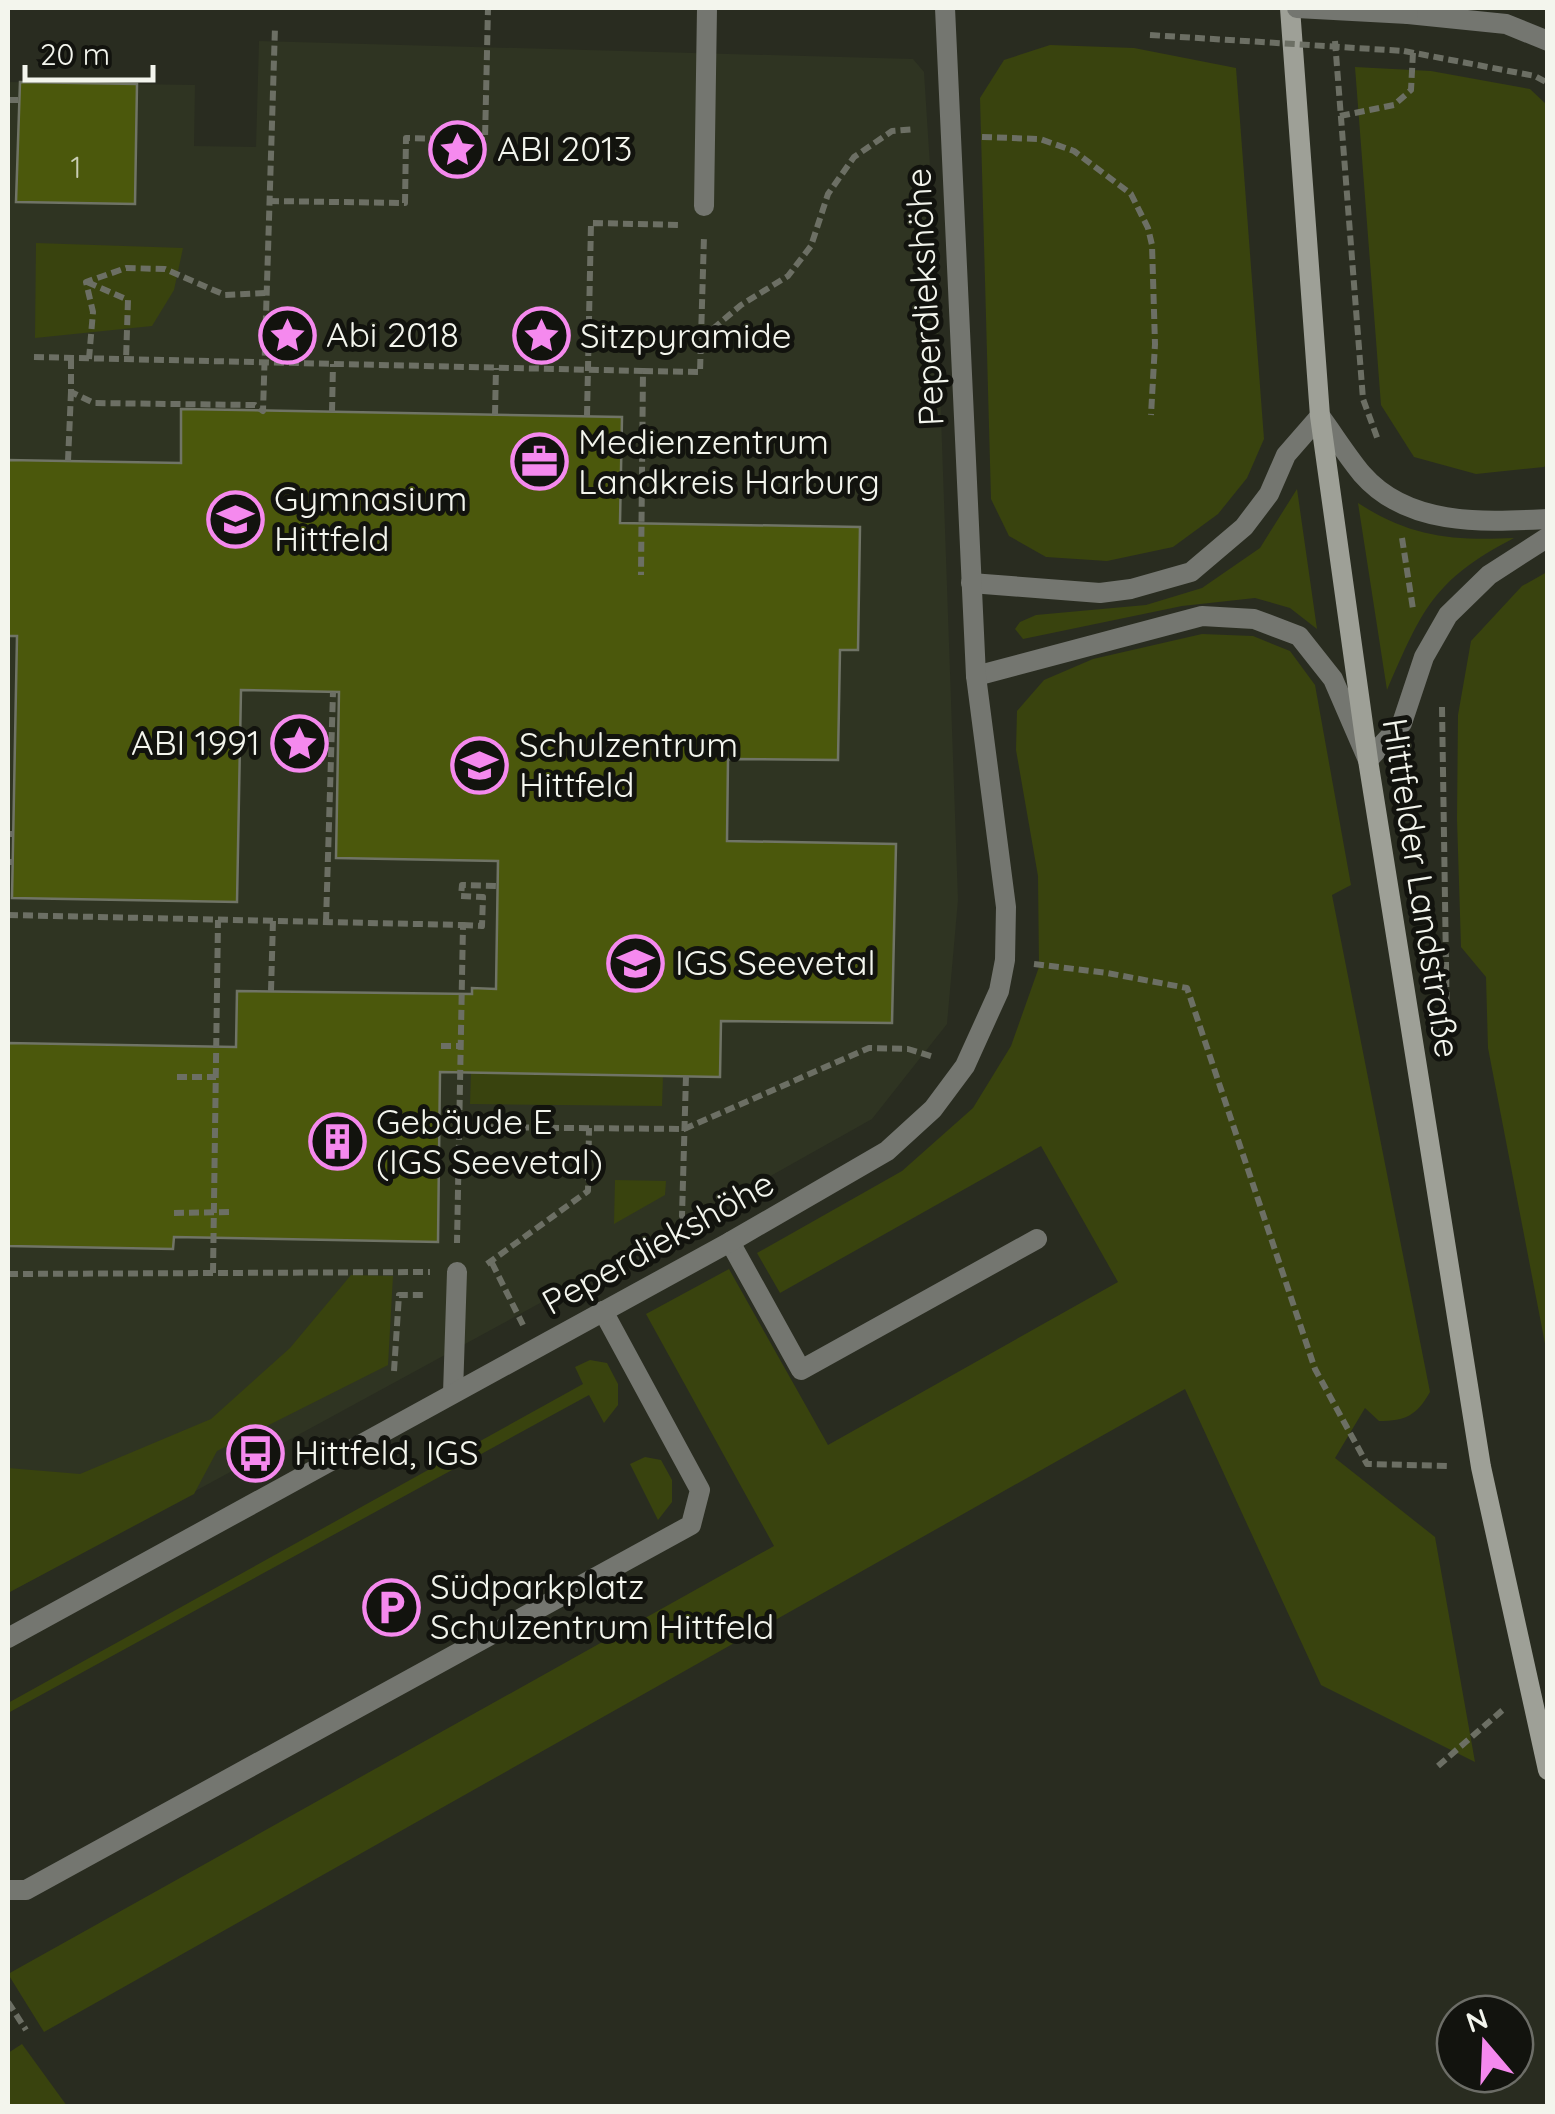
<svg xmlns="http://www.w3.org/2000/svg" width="1555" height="2114" font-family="Quicksand,sans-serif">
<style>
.built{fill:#2f3422}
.green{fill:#39430e}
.building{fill:#4b580c;stroke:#707466;stroke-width:2.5}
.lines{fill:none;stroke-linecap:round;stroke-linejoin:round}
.path{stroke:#6c6f64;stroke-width:6;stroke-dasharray:10 5;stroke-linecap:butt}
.service{stroke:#747670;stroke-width:20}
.minor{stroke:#747670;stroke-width:20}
.secondary{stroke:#9ea097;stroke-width:20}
.path-bridge{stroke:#6c6f64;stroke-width:6;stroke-dasharray:10 5;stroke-linecap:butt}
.minor-bridge{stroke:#747670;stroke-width:20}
.labels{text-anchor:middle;stroke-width:10;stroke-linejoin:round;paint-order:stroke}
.number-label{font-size:30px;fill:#c9ceb5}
.poi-label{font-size:35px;fill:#f3f5ed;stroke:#12130e;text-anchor:start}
.street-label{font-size:35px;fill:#f3f5ed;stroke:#12130e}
</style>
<rect width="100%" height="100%" fill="#292c20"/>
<path class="built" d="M 259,41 L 913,59 L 924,72 L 935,244 L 958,900 L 947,1024 L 872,1119 L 678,1228 L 8,1593 L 8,82 L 195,85 L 194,146 L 256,147 Z"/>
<g class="green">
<path d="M 1050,45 L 1134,48 L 1236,68 L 1264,439 L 1247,478 L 1218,514 L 1173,547 L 1107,561 L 1046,557 L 1009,536 L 991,499 L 980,98 L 1004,60 Z"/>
<path d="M 1355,67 L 1431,71 L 1530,89 L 1547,105 L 1548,464 L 1544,467 L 1476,474 L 1414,457 L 1381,405 Z"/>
<path d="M 36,243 L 183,248 L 174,290 L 152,326 L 35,338 Z"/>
<path d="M 1297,489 L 1317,629 L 1290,608 L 1255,598 L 1182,606 L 1023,639 L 1015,629 L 1020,622 L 1036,615 L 1146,605 L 1202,588 L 1260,548 Z"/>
<path d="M 1358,503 C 1410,537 1453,541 1514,538 C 1433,580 1422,610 1387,690 Z"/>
<path d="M 1547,572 L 1547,1354 L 1488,1048 L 1486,977 L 1461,947 L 1457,819 L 1458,715 L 1471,641 L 1522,586 Z"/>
<path d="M 1202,634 L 1253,636 L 1290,651 L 1315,685 L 1351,885 L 1332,895 L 1430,1392 C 1417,1415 1406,1421 1379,1421 L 1365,1408 L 1335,1458 L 1435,1537 L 1475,1762 L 1321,1685 L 1185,1389 L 44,2032 L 8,1974 L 774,1546 L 646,1314 L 729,1269 L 828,1445 L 1118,1282 L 1041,1146 L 780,1293 L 757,1253 L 902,1171 L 973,1108 L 1011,1046 L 1039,967 L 1038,876 L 1016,750 L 1017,711 L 1044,680 L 1093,659 Z"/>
<path d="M 471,1073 L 663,1076 L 662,1106 L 470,1104 Z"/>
<path d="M 615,1180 L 666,1181 L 665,1195 L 614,1224 Z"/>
<path d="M 351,1275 L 393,1276 L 388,1365 L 217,1451 L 194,1494 L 8,1593 L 8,1468 L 80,1474 L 211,1419 L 290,1348 Z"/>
<path d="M 590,1360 L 607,1363 L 618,1384 L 618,1405 L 604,1423 L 589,1395 L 8,1713 L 8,1703 L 583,1384 L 575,1367 Z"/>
<path d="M 645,1457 L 661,1460 L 672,1480 L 672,1502 L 658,1520 L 630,1464 Z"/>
<path d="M 22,2044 L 67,2106 L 8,2106 L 8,2053 Z"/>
</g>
<g class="building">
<path d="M 20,82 L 137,84 L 135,204 L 16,202 Z"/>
<path d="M 181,409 L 622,417 L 620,523 L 860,527 L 858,650 L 840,650 L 838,760 L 728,759 L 727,841 L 896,844 L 892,1023 L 721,1021 L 720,1077 L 440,1072 L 438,1242 L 174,1237 L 173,1249 L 8,1246 L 8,1043 L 236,1047 L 237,991 L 472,994 L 472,988 L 496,989 L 498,861 L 336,858 L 339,692 L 241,690 L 237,902 L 12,898 L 17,636 L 8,636 L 8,460 L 181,463 Z"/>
</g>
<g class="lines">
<g class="path">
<path d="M 1335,41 L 1363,399 L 1378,440"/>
<path d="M 1404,51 L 1535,76 L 1548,83"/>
<path d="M 8,100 L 20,100"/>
<path d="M 1340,116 L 1394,105 L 1411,90 L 1413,52"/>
<path d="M 982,137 L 1040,139 L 1074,151 L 1131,194 L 1148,228 L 1152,245 L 1155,344 L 1151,415"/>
<path d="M 269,201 L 405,203 L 406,138 L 485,140 L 488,8"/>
<path d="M 87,282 L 128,300 L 126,360"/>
<path d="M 701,339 L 741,305 L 788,276 L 811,246 L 828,194 L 854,157 L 892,131 L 915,129"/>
<path d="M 34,357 L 643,371 L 641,575"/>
<path d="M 71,359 L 71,392 L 94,403 L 255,405 L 263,411 L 275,27"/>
<path d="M 89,359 L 93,312 L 86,282 L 126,268 L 165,269 L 225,295 L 267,293"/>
<path d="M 643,371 L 700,372 L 704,236"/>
<path d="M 332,412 L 333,364"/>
<path d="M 495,415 L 496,368"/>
<path d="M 587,416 L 591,223 L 682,225"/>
<path d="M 68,461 L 71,392"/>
<path d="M 1402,538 L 1413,609"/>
<path d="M 1442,707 L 1447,1029"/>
<path d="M 8,834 L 13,834"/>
<path d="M 8,862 L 13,862"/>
<path d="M 8,915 L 463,925 L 457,1243"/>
<path d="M 326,922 L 333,692"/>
<path d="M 463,925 L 482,926 L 483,897 L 461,896 L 462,885 L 498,886"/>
<path d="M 1034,964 L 1107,973 L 1187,988 L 1315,1369 L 1367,1464 L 1450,1466"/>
<path d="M 271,991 L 273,921"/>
<path d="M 441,1046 L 460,1046"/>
<path d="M 686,1076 L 682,1216 L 689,1228"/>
<path d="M 177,1077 L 216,1077"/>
<path d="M 459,1127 L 684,1129 L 869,1048 L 908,1049 L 934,1057"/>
<path d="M 174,1213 L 234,1212"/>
<path d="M 492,1263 L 523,1325"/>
<path d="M 487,1264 L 588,1191 L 589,1128"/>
<path d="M 213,1273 L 218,920"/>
<path d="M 8,1274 L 430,1272"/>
<path d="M 394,1371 L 399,1295 L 426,1295"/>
<path d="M 1438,1766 L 1505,1708"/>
<path d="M 8,2002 L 26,2030"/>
</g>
<g class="service">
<path d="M 704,206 L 707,8"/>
<path d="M 730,1242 L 801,1370 L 1037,1239"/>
<path d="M 453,1393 L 457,1272"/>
<path d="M 8,1890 L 26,1890 L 691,1525 L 700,1490 L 603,1311"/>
</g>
<g class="minor">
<path d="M 1408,14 L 1506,24 L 1548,41"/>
<path d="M 971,583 L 1100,593 L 1131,589 L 1191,572 L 1244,527 L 1269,494 L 1286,455 L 1320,416 C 1334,435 1347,456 1362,474 C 1408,527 1484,522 1548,519"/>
<path d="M 976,676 L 1202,616 L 1254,619 L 1299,636 L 1333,679 L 1368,760 L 1402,723 L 1424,657 L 1448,615 L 1489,575 L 1548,537"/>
<path d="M 8,1638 L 730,1242 L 887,1151 L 933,1109 L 965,1066 L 999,991 L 1005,960 L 1006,907 L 976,676 L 945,8"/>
</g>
<path class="secondary" d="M 1290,8 L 1320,416 L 1368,760 L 1481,1467 L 1548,1770"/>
<path class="path-bridge" d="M 1150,35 L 1404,51"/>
<path class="minor-bridge" d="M 1297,8 L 1408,14"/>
</g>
<defs>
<symbol id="sight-ring" viewBox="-11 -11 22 22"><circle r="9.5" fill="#12130e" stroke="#f589ee" stroke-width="1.5"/><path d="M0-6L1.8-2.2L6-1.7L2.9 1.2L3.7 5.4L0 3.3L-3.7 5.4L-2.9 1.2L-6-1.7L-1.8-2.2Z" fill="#f589ee"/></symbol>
<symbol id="office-ring" viewBox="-11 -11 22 22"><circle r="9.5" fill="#12130e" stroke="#f589ee" stroke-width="1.5"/><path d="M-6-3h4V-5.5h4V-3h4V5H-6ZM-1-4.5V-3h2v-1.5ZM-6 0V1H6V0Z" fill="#f589ee"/></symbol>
<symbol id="school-ring" viewBox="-11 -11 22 22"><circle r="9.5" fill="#12130e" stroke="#f589ee" stroke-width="1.5"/><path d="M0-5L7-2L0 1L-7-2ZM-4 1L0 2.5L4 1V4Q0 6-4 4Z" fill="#f589ee"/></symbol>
<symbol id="building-ring" viewBox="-11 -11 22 22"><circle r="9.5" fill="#12130e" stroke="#f589ee" stroke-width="1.5"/><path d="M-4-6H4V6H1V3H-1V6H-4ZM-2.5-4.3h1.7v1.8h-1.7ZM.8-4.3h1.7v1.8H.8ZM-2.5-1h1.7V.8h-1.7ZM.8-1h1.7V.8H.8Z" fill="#f589ee"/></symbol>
<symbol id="bus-ring" viewBox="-11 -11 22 22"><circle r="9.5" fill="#12130e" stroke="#f589ee" stroke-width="1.5"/><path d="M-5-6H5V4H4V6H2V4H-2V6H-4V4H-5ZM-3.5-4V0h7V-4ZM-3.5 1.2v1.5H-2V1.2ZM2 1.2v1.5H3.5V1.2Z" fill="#f589ee"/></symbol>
<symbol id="parking-ring" viewBox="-11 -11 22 22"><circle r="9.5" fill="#12130e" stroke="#f589ee" stroke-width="1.5"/><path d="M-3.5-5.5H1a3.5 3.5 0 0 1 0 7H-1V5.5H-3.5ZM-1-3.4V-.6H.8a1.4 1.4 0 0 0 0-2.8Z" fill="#f589ee"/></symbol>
</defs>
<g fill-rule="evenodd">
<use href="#sight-ring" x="426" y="118" width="63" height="63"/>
<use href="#sight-ring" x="256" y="304" width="63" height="63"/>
<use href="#sight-ring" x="510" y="304" width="63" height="63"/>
<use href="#office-ring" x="508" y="430" width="63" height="63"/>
<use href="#school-ring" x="204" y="488" width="63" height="63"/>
<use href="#sight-ring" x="268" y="712" width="63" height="63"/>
<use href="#school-ring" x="448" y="734" width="63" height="63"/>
<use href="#school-ring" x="604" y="932" width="63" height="63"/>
<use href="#building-ring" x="306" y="1110" width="63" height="63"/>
<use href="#bus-ring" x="224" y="1422" width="63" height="63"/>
<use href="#parking-ring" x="360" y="1576" width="63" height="63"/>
</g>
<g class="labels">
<g class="number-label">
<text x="76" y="178">1</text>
</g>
<g class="poi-label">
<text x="497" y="161">ABI 2013</text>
<text x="326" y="347">Abi 2018</text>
<text x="580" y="348">Sitzpyramide</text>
<text x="578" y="454">Medienzentrum<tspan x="578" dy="40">Landkreis Harburg</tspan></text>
<text x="274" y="511">Gymnasium<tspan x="274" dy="40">Hittfeld</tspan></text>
<text x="260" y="755" text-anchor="end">ABI 1991</text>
<text x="519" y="757">Schulzentrum<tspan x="519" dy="40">Hittfeld</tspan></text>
<text x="675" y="975">IGS Seevetal</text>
<text x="376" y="1134">Gebäude E<tspan x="376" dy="40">(IGS Seevetal)</tspan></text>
<text x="294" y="1465">Hittfeld, IGS</text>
<text x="430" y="1599">Südparkplatz<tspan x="430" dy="40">Schulzentrum Hittfeld</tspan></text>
</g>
<g class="street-label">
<text transform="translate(925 297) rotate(-93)" y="12">Peperdiekshöhe</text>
<text transform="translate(1421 888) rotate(81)" y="12">Hittfelder Landstraße</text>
<text transform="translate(658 1243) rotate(-29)" y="12">Peperdiekshöhe</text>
</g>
</g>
<rect width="1555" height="2114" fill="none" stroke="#f3f5ed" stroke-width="20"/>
<g transform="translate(1485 2044) rotate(341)"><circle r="48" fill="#12130e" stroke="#6c6d67" stroke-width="2.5"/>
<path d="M0-8L18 38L0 25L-18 38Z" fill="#f589ee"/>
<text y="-15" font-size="28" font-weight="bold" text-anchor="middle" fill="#f3f5ed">N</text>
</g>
<path d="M25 65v15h128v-15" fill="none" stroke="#f3f5ed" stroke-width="5"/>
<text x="40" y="65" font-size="30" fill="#f3f5ed" stroke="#12130e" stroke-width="8" paint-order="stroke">20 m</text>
</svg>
